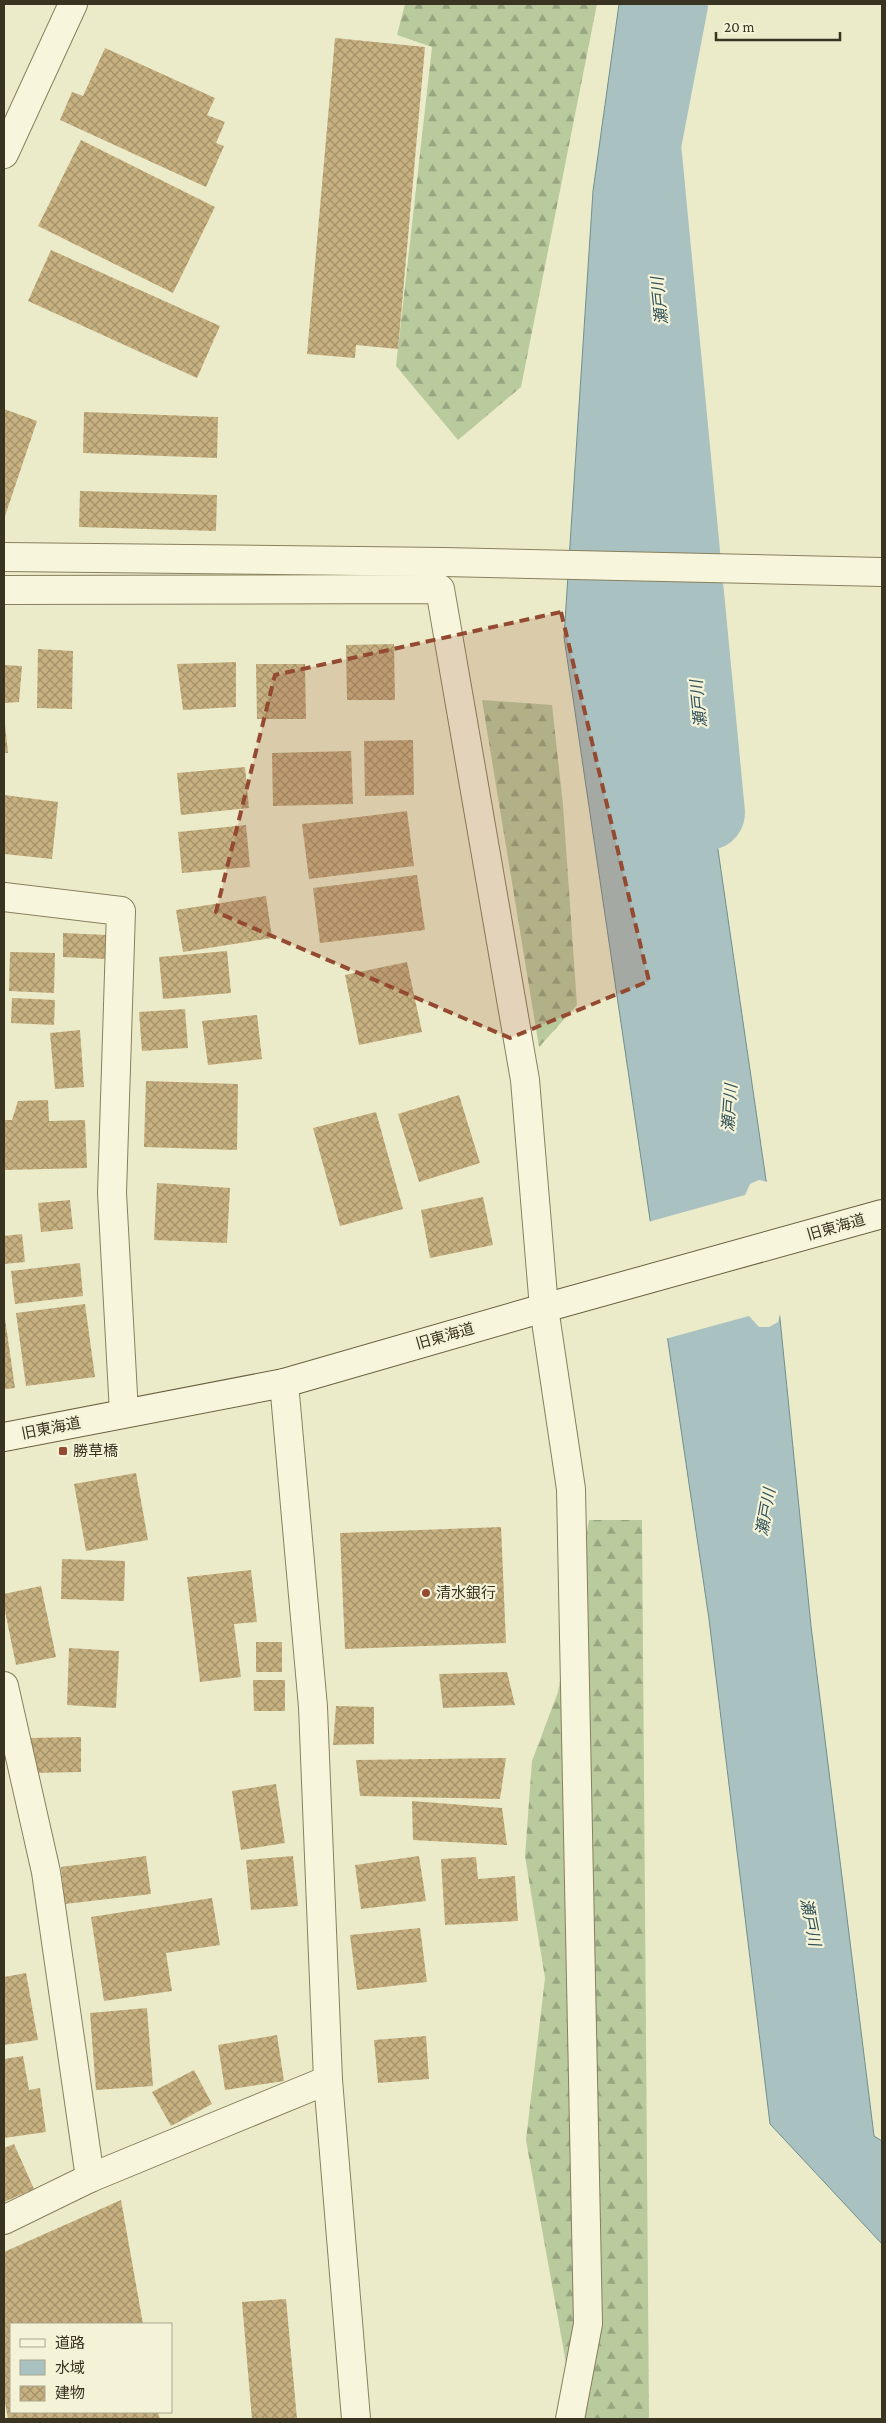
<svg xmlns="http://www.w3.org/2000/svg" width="886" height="2423" font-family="'Crimson Pro','Noto Sans JP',serif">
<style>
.forest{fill:url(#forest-firs)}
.water{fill:#a9c1c0;stroke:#708f8f}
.pier{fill:#ecebc9}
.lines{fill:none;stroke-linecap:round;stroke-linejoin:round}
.river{stroke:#a9c1c0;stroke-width:74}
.building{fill:url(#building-cross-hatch)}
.street-casing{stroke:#887f5e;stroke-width:30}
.secondary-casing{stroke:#6a6041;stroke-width:30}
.street{stroke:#f7f6dc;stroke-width:28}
.secondary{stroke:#f7f6dc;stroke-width:28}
.marked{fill:#944a31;fill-opacity:0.2;stroke:#944a31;stroke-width:4;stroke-dasharray:10 6;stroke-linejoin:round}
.poi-dot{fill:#944a31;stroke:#f4f3d8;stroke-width:2}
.labels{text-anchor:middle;stroke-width:4.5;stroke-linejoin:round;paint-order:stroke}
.street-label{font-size:15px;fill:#393321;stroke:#f4f3d8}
.poi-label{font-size:15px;fill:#393321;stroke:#f4f3d8;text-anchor:start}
.water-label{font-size:16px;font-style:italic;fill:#315058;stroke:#f4f3d8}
</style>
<defs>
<pattern id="forest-firs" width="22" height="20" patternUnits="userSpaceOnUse" patternTransform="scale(1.25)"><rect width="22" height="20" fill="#b9ca9d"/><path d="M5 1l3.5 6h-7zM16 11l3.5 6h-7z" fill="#97a580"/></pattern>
<pattern id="building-cross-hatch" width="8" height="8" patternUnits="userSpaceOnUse" patternTransform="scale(1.25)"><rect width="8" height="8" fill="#c8b181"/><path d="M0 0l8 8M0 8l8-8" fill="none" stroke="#a39169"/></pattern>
</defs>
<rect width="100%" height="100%" fill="#ecebc9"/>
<g class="forest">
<path d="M 405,4 L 597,4 L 521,387 L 458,440 L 396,366 L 432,47 L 397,35 Z"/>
<path d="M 482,700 L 552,705 L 563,805 L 577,1005 L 539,1047 Z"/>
<path d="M 589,1520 L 642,1520 L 649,2419 L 576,2419 L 526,2140 L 545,1978 L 525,1856 L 532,1761 L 558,1692 Z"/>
</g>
<path class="water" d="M 619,4 L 686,4 L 659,304 L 698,712 L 766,1180 L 811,1626 L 874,2136 L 882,2141 L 882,2244 L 770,2124 L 709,1619 L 564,637 L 593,191 Z"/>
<path class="pier" d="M 759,1180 L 768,1182 L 781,1311 L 778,1322 L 769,1327 L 759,1327 L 749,1316 L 665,1339 L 648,1222 L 745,1195 L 750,1184 Z"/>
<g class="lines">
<path class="river" d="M 671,4 L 644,145 L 708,813"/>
</g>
<g class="building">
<path d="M 335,38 L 425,47 L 398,349 L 356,345 L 355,358 L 307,354 Z"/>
<path d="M 105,48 L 215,98 L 207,115 L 225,122 L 216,143 L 224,146 L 206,187 L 60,120 L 72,92 L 83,96 Z"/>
<path d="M 81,140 L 215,207 L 173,293 L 38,226 Z"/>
<path d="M 51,250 L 220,326 L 197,378 L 28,301 Z"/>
<path d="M 4,409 L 37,421 L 4,519 Z"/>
<path d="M 84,412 L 218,417 L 217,458 L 83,453 Z"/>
<path d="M 80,491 L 217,495 L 216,531 L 79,527 Z"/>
<path d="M 394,644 L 395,700 L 347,700 L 346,645 Z"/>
<path d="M 38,649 L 73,651 L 72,709 L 37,708 Z"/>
<path d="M 236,662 L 236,707 L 183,710 L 177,664 Z"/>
<path d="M 256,664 L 305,664 L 306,719 L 257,719 Z"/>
<path d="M 4,665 L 22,666 L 19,702 L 4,703 Z"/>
<path d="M 4,724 L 5,724 L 8,753 L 4,753 Z"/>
<path d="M 413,740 L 414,795 L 365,796 L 364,741 Z"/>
<path d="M 351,751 L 353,804 L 273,806 L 272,753 Z"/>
<path d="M 245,767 L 249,808 L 181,815 L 177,773 Z"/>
<path d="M 4,795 L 58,802 L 52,859 L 4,854 Z"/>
<path d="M 407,811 L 414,866 L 309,879 L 302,824 Z"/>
<path d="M 246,825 L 250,867 L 182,873 L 178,832 Z"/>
<path d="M 417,875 L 425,930 L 320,943 L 313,888 Z"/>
<path d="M 266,896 L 272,938 L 183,952 L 176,910 Z"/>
<path d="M 63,933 L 107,935 L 105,959 L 63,957 Z"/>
<path d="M 227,951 L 231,993 L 163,999 L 159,957 Z"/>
<path d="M 10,952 L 55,953 L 54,993 L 9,991 Z"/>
<path d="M 407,962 L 422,1032 L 359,1045 L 345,975 Z"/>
<path d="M 12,998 L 55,1000 L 54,1025 L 11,1023 Z"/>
<path d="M 185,1009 L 188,1048 L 142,1051 L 139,1012 Z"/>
<path d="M 257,1015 L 262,1059 L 208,1065 L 202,1021 Z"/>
<path d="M 80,1030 L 84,1087 L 55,1089 L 50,1033 Z"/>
<path d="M 146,1081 L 238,1084 L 237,1150 L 144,1147 Z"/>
<path d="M 459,1095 L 480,1163 L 419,1182 L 398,1114 Z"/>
<path d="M 48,1100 L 49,1121 L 85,1120 L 87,1168 L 4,1170 L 4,1120 L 12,1120 L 18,1101 Z"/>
<path d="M 376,1112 L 403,1209 L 340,1226 L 313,1128 Z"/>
<path d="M 157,1183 L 230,1188 L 227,1243 L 154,1240 Z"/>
<path d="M 483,1197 L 493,1245 L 430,1258 L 421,1210 Z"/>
<path d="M 70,1200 L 73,1229 L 41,1232 L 38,1203 Z"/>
<path d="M 22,1234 L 25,1262 L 4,1264 L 4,1236 Z"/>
<path d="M 80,1263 L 83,1296 L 15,1304 L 11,1271 Z"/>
<path d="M 85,1304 L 95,1377 L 26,1386 L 16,1313 Z"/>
<path d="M 4,1312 L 15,1388 L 4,1389 Z"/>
<path d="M 136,1473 L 148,1540 L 86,1551 L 74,1484 Z"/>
<path d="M 501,1527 L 506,1643 L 345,1649 L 340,1533 Z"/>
<path d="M 62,1559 L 125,1561 L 124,1601 L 61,1599 Z"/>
<path d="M 251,1570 L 257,1622 L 234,1624 L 241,1677 L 200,1682 L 187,1577 Z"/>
<path d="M 41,1586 L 56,1657 L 16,1665 L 4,1606 L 4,1594 Z"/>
<rect x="256" y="1642" width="26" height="30"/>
<path d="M 69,1648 L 119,1651 L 116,1708 L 67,1705 Z"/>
<path d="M 507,1672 L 515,1705 L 443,1708 L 439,1674 Z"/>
<path d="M 253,1680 L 285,1680 L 285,1711 L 254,1711 Z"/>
<path d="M 336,1706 L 374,1707 L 374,1744 L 333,1745 Z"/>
<path d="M 81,1737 L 81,1772 L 28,1773 L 28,1738 Z"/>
<path d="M 506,1758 L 500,1799 L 360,1796 L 356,1760 Z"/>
<path d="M 276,1784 L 285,1843 L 241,1850 L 232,1791 Z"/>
<path d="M 412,1801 L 502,1808 L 507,1845 L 413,1840 Z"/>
<path d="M 146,1856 L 151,1894 L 65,1904 L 61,1867 Z"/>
<path d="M 293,1856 L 298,1906 L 251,1910 L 246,1860 Z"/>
<path d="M 419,1856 L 426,1901 L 361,1909 L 355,1865 Z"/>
<path d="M 476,1857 L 478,1879 L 515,1876 L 518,1921 L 445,1925 L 441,1859 Z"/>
<path d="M 212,1898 L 220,1945 L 166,1953 L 172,1991 L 104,2001 L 91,1917 Z"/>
<path d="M 420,1928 L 427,1982 L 357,1990 L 350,1935 Z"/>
<path d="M 26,1973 L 38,2040 L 4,2045 L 4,1977 Z"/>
<path d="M 147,2008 L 153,2086 L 96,2090 L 90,2013 Z"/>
<path d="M 277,2035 L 284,2081 L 225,2090 L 218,2045 Z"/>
<path d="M 426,2036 L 429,2079 L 378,2083 L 374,2040 Z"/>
<path d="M 23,2056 L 29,2090 L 40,2088 L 46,2132 L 4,2138 L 4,2059 Z"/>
<path d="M 194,2070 L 212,2104 L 171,2126 L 152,2092 Z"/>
<path d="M 14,2144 L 34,2189 L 4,2202 L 4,2148 Z"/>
<path d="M 121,2200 L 143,2324 L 11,2324 L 11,2412 L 158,2412 L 160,2419 L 8,2419 L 4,2397 L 4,2252 Z"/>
<path d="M 286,2299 L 297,2419 L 252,2419 L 242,2302 Z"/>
</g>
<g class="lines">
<defs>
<g id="street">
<path d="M 4,154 L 73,4"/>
<path d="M 4,557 L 444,562 L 882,572"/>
<path d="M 4,590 L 440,589 L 525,1080 L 544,1308 L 571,1489 L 588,2324 L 570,2419"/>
<path d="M 4,897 L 121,911 L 112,1193 L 124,1413"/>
<path d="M 284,1383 L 313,1707 L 328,2080 L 356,2419"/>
<path d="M 4,1686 L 46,1872 L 90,2178"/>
<path d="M 4,2220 L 90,2178 L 328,2080"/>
</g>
<path id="secondary" d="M 4,1437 L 284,1383 L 544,1308 L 882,1214"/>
</defs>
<use href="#street" class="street-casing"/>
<use href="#secondary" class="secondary-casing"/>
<use href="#street" class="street"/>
<use href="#secondary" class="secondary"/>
</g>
<path class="marked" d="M 561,612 L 649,981 L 510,1038 L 216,912 L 275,675 Z"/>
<g class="poi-dot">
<rect x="58" y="1446" width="10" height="10" rx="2.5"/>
<circle cx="426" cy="1593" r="5"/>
</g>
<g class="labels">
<g class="street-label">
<text transform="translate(836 1227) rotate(-16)" y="5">旧東海道</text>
<text transform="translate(445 1336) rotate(-16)" y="5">旧東海道</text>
<text transform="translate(51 1428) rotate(-11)" y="5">旧東海道</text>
</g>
<g class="poi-label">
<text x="73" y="1456">勝草橋</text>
<text x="436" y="1598">清水銀行</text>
</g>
<g class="water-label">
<text transform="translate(659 301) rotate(-96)" y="6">瀬戸川</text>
<text transform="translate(698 704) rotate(-96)" y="6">瀬戸川</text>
<text transform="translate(729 1108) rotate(-86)" y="6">瀬戸川</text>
<text transform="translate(765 1512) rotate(-80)" y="6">瀬戸川</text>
<text transform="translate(811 1922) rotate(79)" y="6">瀬戸川</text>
</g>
</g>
<rect width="886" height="2423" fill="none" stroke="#393321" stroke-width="10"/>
<rect x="10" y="2323" width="162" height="90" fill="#f4f3d8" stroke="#a9a68f"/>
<rect x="20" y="2339" width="25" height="8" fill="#f7f6dc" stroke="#a9a68f"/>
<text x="55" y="2348" font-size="15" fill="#393321">道路</text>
<rect x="20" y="2360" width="25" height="15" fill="#a9c1c0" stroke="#a9a68f"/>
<text x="55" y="2373" font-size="15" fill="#393321">水域</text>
<rect x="20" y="2386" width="25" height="15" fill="url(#building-cross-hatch)" stroke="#a9a68f"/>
<text x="55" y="2398" font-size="15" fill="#393321">建物</text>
<path d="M716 32v8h124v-8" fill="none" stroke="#393321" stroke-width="2.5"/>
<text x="724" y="32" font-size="15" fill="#393321" stroke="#f4f3d8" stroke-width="4" paint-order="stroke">20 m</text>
</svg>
